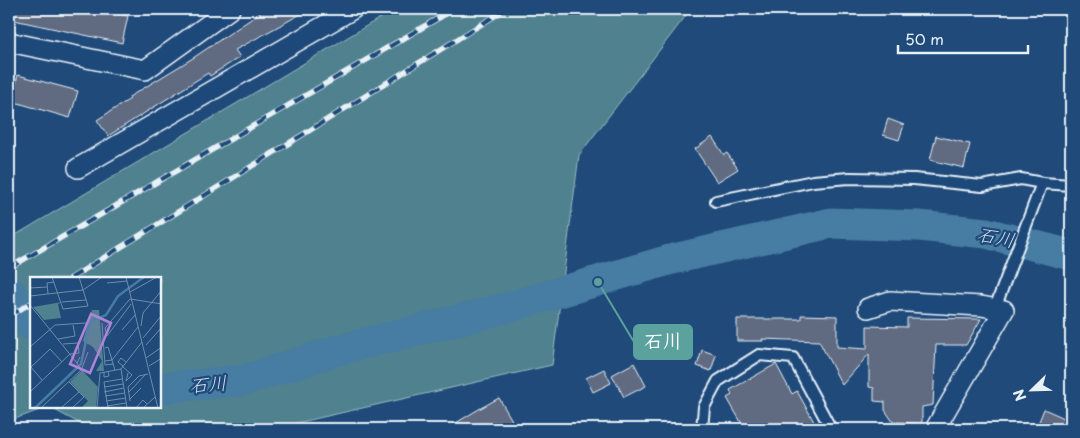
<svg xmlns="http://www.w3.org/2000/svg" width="1080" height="438" font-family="'Playpen Sans','Klee One',sans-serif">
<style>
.green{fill:#4f828e;stroke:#9cbac3}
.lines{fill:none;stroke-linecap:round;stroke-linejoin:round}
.river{stroke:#467ca3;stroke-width:31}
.building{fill:#616b81;stroke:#e8f1f8}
.service-casing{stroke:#e8f1f8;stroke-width:14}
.minor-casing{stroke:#e8f1f8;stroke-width:22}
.service{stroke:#1f4a7a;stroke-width:10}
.minor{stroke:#1f4a7a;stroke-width:19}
.rail-casing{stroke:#e8f1f8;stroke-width:5.5}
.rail{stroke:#1f4a7a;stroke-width:4;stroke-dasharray:11;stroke-linecap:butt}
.labels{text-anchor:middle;stroke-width:4.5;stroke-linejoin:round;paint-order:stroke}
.water-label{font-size:19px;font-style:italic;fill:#d0dfeb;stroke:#1f4a7a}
.inset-river{fill:none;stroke:#467ca3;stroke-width:2.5}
.inset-road{fill:none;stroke:#6f8dac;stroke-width:1}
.view{fill:#ac85d9;fill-opacity:0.15;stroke:#ac85d9;stroke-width:2.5}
.inset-edge{fill:none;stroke:#e8f1f8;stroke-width:2.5}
.leader{fill:none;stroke:#5ba19e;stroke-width:2}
.callout-dot{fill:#5ba19e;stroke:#1f4a7a;stroke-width:2}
.callout{fill:#5ba19e;stroke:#5ba19e;stroke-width:2}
.callout-label{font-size:19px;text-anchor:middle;font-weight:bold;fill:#fff}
</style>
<rect width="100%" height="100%" fill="#1f4a7a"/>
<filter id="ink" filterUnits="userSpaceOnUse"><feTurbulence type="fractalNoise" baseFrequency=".02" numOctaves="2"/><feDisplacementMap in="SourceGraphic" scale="10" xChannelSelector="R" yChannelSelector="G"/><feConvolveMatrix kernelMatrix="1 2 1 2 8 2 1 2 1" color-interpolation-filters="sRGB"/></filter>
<g filter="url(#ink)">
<path class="green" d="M 395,9 L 691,9 L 579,155 L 552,365 L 270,429 L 90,429 L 49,407 L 160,407 L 160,278 L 31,278 L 31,407 L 48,407 L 9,421 L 9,239 Z"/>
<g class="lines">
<g class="river">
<path d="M 9,291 L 31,325"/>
<path d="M 160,388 L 245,380 L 338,350 L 506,308 L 669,260 L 831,223 L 919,226 L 986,233 L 1071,255"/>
</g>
</g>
<g class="building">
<path d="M 9,9 L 93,9 L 128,16 L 122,43 L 9,19 Z"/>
<path d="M 266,9 L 310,9 L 235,50 L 240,57 L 210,76 L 208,73 L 108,136 L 97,120 L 130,99 L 129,97 L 193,58 Z"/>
<path d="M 18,75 L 78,91 L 70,118 L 11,101 Z"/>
<path d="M 888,119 L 904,125 L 899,140 L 883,135 Z"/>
<path d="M 936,136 L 970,144 L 964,168 L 930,160 Z"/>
<path d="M 712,137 L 724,155 L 727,153 L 738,169 L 717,182 L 695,149 Z"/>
<path d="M 801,315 L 837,316 L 837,347 L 867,349 L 867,326 L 907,327 L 907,318 L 981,319 L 966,345 L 936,345 L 933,405 L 922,407 L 922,423 L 893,422 L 885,410 L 885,402 L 874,401 L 874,388 L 869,387 L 869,354 L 842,385 L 819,341 L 762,339 L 763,341 L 737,341 L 737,319 L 801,319 Z"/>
<path d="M 702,350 L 716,355 L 711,371 L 697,366 Z"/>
<path d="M 634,363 L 646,386 L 624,397 L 612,375 Z"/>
<path d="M 776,364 L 792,394 L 797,391 L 818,429 L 745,429 L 727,398 L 732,395 L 730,390 Z"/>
<path d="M 604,369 L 611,383 L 593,392 L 586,378 Z"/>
<path d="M 499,398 L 517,429 L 446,429 L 479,409 Z"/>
<path d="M 1044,409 L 1071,421 L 1071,429 L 1036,429 Z"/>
</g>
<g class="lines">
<defs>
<g id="service">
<path d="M 716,201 L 813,181 L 849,178 L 914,179 L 982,186 L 1021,179 L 1042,183"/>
<path d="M 995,308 L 1042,183 L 1071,185"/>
<path d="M 702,429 L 704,407 L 718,381 L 759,355 L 793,358 L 831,429"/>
</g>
<g id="minor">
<path d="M 9,42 L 145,70 L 230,9"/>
<path d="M 78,168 L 353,9"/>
<path d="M 868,308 L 890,301 L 981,306 L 1004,310 L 935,429"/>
</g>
</defs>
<use href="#service" class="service-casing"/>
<use href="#minor" class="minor-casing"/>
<use href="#service" class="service"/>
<use href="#minor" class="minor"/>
<defs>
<g id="rail">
<path d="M 9,268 L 454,9"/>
<path d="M 71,278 L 506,9"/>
<path d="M 9,316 L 31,303"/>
</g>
</defs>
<use href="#rail" class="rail-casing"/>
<use href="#rail" class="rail"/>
</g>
</g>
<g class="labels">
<g class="water-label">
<text transform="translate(996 237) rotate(11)" y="7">石川</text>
<text transform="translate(208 384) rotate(-5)" y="7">石川</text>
</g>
</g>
<g transform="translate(30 277)">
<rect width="131" height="131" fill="#1f4a7a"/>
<path d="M 32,25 L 28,27 L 31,41 L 14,43 L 3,30 ZM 62,33 L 69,33 L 74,94 L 66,94 L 72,84 L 63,70 L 53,64 ZM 52,93 L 68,110 L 66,131 L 51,131 L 58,124 L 40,105 Z" fill="#4f828e"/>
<path class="inset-river" d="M 5,131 L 51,87 L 60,45 L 76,38 L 88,19 L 114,0"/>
<path class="inset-road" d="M 22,0 L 33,32 L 58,29 L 49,0M 96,0 L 128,131M 77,6 L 97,4M 0,11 L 17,10M 100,15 L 127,0M 18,17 L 17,6 L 24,5M 0,19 L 53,13 L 72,0M 32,25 L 56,23M 101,27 L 77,59 L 75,51 L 100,22 L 132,27M 0,28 L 47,86 L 50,80M 72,46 L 75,88 L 83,87M 111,49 L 113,36 L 132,13M 92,53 L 105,38M 113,61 L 132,38M 28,62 L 45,59 L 43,48M 33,67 L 48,66 L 49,76 L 40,77M 116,68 L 132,50M 0,70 L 25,48 L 56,46M 75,71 L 78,70 L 85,93M 116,81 L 132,70M 75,84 L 82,83 L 108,50M 0,89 L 12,103M 92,89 L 102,98 L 96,104 L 98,96M 93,89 L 88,85 L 91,81 L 96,85M 119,89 L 132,81M 1,90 L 20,72 L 32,85M 52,91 L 58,75M 91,92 L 97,131M 74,95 L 74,100 L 79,99 L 78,94M 39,105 L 54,120 L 42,131M 74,110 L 93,107M 0,115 L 40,77M 74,115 L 94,111M 99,115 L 116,97M 75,119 L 95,116M 100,122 L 111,111M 76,124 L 96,121M 100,124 L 98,110 L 109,99 L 118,97M 77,129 L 96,126M 11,131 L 51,93 L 47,86M 31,131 L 49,115M 67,131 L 70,96 L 91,92 L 112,65M 78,131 L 74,105 L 92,102M 106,131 L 113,123 L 117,127M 113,131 L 125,120"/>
<path class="view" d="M 61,37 L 81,46 L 60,96 L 40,87 Z"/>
<rect width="131" height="131" class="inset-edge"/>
</g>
<path class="leader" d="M598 282L634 342"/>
<circle class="callout-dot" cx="598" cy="282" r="5"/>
<rect class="callout" x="634" y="325" width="58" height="34" rx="5"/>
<g class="callout-label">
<text x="663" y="348">石川</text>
</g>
<rect width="1080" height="438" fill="none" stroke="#1f4a7a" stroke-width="30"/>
<rect x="15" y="15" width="1050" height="408" fill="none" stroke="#e8f1f8" stroke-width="2" filter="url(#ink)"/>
<g transform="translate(1032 390) rotate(247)" stroke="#1f4a7a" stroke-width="4" paint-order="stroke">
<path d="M0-4L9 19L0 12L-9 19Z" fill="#e8f1f8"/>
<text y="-8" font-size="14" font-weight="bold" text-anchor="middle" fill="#e8f1f8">N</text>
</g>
<path d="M898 45v8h130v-8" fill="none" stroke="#e8f1f8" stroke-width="2.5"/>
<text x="905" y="45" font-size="15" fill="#e8f1f8" stroke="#1f4a7a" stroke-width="4" paint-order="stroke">50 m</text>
</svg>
